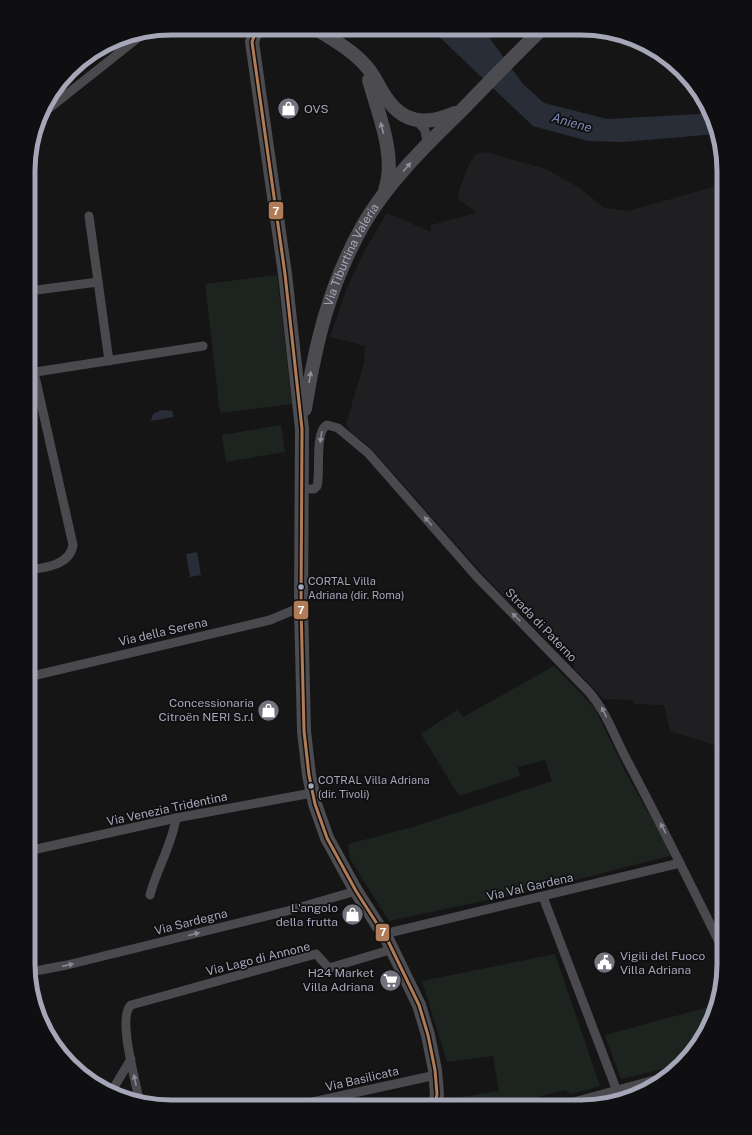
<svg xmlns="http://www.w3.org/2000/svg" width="752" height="1135" font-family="'Public Sans',sans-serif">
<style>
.built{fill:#1f1f21}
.green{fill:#1d241f}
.water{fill:#282d37}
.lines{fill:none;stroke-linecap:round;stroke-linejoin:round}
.street{stroke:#49494e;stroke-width:9}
.primary{stroke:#4b4b50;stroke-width:14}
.bus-1-casing{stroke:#0f0f11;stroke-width:6}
.bus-1{stroke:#b07c57;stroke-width:3}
.oneway{fill:#8e8f9d}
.oneway2{fill:#898a98}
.bus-dot{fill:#a5a6b7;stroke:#0f0f11;stroke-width:1.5}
.labels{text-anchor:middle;stroke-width:3.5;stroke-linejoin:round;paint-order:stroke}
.bus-label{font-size:11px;fill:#a5a6b7;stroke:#0f0f11;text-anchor:start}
.poi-label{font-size:12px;fill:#a5a6b7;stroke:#0f0f11;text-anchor:end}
.street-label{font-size:12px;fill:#a5a6b7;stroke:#0f0f11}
.water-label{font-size:13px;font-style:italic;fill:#7b8ab3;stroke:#0f0f11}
.rim{fill:none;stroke:#a5a6b7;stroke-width:5}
.line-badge{stroke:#0f0f11;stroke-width:1.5}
.badge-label{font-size:11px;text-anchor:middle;font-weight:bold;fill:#fff}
</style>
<rect width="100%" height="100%" fill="#151515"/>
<path class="built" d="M 486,152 L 546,169 L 578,187 L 605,208 L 628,211 L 724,184 L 724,748 L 670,731 L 664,705 L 634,704 L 634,700 L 604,699 L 574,668 L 574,662 L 558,647 L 554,647 L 489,581 L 368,445 L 353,434 L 346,424 L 364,363 L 365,346 L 330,337 L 347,288 L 365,250 L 387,213 L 431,232 L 431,225 L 476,213 L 470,207 L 460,201 L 458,194 L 468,166 L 476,154 Z"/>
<g class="green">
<path d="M 277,275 L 292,404 L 220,413 L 205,284 Z"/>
<path d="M 281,425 L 285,452 L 226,462 L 222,435 Z"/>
<path d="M 554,666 L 594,707 L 628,777 L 667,845 L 670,856 L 544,888 L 389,921 L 350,859 L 348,844 L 413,827 L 552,781 L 545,760 L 518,767 L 520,776 L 459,796 L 421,734 L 457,710 L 463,717 Z"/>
<path d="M 555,954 L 600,1086 L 572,1094 L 564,1090 L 524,1101 L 525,1107 L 449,1107 L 449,1103 L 456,1104 L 456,1100 L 461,1101 L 461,1097 L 499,1091 L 493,1056 L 447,1062 L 422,981 Z"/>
<path d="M 716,1005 C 711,1026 698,1053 678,1063 C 665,1070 636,1075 621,1079 L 605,1035 Z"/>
</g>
<g class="water">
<path d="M 431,29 L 483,29 L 523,84 L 544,103 L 607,119 L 700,114 L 709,110 L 713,116 L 717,134 L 623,142 L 588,141 L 533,126 Z"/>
<path d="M 161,410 L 172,411 L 174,417 L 151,421 L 153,414 Z"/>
<path d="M 197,552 L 201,575 L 190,577 L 186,554 Z"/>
</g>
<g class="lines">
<g class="street">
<path d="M 42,114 L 144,33"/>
<path d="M 416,120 L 425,130 L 427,143"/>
<path d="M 89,216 L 109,361"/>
<path d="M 29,291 L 98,282"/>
<path d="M 29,373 L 203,346"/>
<path d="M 303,489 L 314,489 L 317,486 C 321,472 314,432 327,425 L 338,428 L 368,453 L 477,577 L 589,692 C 608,714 615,739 629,764 C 662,826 693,889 724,952"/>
<path d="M 29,570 C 45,568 70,565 73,545 L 34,372"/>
<path d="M 28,677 L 270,620 L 301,607"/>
<path d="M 28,851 L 176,818 L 312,793"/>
<path d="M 150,895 C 157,868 172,845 176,818"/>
<path d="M 543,897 L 620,1099"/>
<path d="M 384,934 L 680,863"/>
<path d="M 30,972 L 67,965 L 287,911 L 356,891"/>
<path d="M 113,1089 L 131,1059"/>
<path d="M 139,1100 C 136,1081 117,1017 131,1005 L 316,954 L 329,968 L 393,949"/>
<path d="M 294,1106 L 436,1075"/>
<path d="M 555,1107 L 658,1079"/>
</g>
<g class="primary">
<path d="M 257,28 L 252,42 L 285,274 L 302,429 L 301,607 L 304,731 L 309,775 L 315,804 L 327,838 L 356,891 L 388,941 L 419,1005 L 428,1035 L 435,1070 L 437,1094 L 435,1107"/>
<path d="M 315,28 C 332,39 352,50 365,65 C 374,74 378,86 385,96 C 402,123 426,126 455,113"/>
<path d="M 369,80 C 378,113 397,157 385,190"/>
<path id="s1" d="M 305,409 C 316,341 329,286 363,225 C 388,182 425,146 461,111 C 488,83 514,56 542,29"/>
</g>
<defs>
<path id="bus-1" d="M 257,28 L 252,42 L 285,274 L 302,429 L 301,607 L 304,731 L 309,775 L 315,804 L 327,838 L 356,891 L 388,941 L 419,1005 L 428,1035 L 435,1070 L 437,1094 L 435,1107"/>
</defs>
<use href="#bus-1" class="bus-1-casing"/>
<use href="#bus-1" class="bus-1"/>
</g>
<defs><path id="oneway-solid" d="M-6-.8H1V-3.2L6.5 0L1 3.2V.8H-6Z"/></defs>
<g class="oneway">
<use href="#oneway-solid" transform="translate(382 128) rotate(-105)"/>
<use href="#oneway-solid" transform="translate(407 167) rotate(-49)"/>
<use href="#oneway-solid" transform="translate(310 377) rotate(-81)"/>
</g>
<g class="oneway2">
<use href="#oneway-solid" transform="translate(321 437) rotate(98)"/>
<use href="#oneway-solid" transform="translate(428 521) rotate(-131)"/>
<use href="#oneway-solid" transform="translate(516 617) rotate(-135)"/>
<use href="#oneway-solid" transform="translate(604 712) rotate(-116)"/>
<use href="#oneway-solid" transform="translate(663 828) rotate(-118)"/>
<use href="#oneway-solid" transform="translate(194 934) rotate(-14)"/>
<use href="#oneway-solid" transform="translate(68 965) rotate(-13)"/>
<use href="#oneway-solid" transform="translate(135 1080) rotate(-101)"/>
</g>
<defs>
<symbol id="shop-disc" viewBox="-11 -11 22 22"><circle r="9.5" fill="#73737e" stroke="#0f0f11"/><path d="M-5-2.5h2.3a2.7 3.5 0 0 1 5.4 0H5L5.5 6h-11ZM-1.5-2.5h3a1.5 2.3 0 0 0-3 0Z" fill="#fff"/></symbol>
<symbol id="civic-disc" viewBox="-11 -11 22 22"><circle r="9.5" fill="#73737e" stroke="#0f0f11"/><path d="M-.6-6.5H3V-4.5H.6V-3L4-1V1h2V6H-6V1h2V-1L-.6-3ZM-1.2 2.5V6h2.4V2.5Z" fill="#fff"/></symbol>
<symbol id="supermarket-disc" viewBox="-11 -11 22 22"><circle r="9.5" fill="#73737e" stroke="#0f0f11"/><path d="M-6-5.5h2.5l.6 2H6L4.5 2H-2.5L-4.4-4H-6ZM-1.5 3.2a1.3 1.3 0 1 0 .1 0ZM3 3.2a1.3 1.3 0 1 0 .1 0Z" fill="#fff"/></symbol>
</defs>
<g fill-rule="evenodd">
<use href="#shop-disc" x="276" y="96" width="25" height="25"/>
<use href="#shop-disc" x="256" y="698" width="25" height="25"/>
<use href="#shop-disc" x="340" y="902" width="25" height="25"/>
<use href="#civic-disc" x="592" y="950" width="25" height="25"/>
<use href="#supermarket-disc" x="378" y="968" width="25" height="25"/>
</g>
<g class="bus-dot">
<circle cx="301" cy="587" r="3.5"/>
<circle cx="311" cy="786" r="3.5"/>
</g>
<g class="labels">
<g class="bus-label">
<text x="308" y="585">CORTAL Villa<tspan x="308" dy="14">Adriana (dir. Roma)</tspan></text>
<text x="318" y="784">COTRAL Villa Adriana<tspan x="318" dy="14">(dir. Tivoli)</tspan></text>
</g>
<g class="poi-label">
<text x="304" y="113" text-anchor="start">OVS</text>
<text x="254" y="707">Concessionaria<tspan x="254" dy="14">Citroën NERI S.r.l</tspan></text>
<text x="338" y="912">L'angolo<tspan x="338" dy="14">della frutta</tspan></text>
<text x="620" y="960" text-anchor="start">Vigili del Fuoco<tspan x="620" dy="14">Villa Adriana</tspan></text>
<text x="374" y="977">H24 Market<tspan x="374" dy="14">Villa Adriana</tspan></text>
</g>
<g class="street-label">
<text dy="4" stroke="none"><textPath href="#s1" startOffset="162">Via Tiburtina Valeria</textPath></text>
<text transform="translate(541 625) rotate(46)" y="4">Strada di Paterno</text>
<text transform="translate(163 632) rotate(-13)" y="4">Via della Serena</text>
<text transform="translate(167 809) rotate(-12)" y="4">Via Venezia Tridentina</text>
<text transform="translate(530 887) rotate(-13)" y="4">Via Val Gardena</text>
<text transform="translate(191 922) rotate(-14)" y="4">Via Sardegna</text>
<text transform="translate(258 959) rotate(-14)" y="4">Via Lago di Annone</text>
<text transform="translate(362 1079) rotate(-13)" y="4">Via Basilicata</text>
</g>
<g class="water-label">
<text transform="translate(572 122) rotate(16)" y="5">Aniene</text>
</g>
</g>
<path d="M0 0H752V1135H0ZM171 35H581A136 136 0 0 1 717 171V964A136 136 0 0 1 581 1100H171A136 136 0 0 1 35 964V171A136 136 0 0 1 171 35Z" fill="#0f0f11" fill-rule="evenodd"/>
<path class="rim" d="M171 35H581A136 136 0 0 1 717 171V964A136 136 0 0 1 581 1100H171A136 136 0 0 1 35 964V171A136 136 0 0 1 171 35Z"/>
<g class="line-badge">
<rect x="268" y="201" width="16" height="19" rx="4" fill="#b07c57"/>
<rect x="293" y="600" width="16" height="20" rx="4" fill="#b07c57"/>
<rect x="375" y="923" width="15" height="19" rx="4" fill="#b07c57"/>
</g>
<g class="badge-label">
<text x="276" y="215">7</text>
<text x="301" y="614">7</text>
<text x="383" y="936">7</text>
</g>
</svg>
